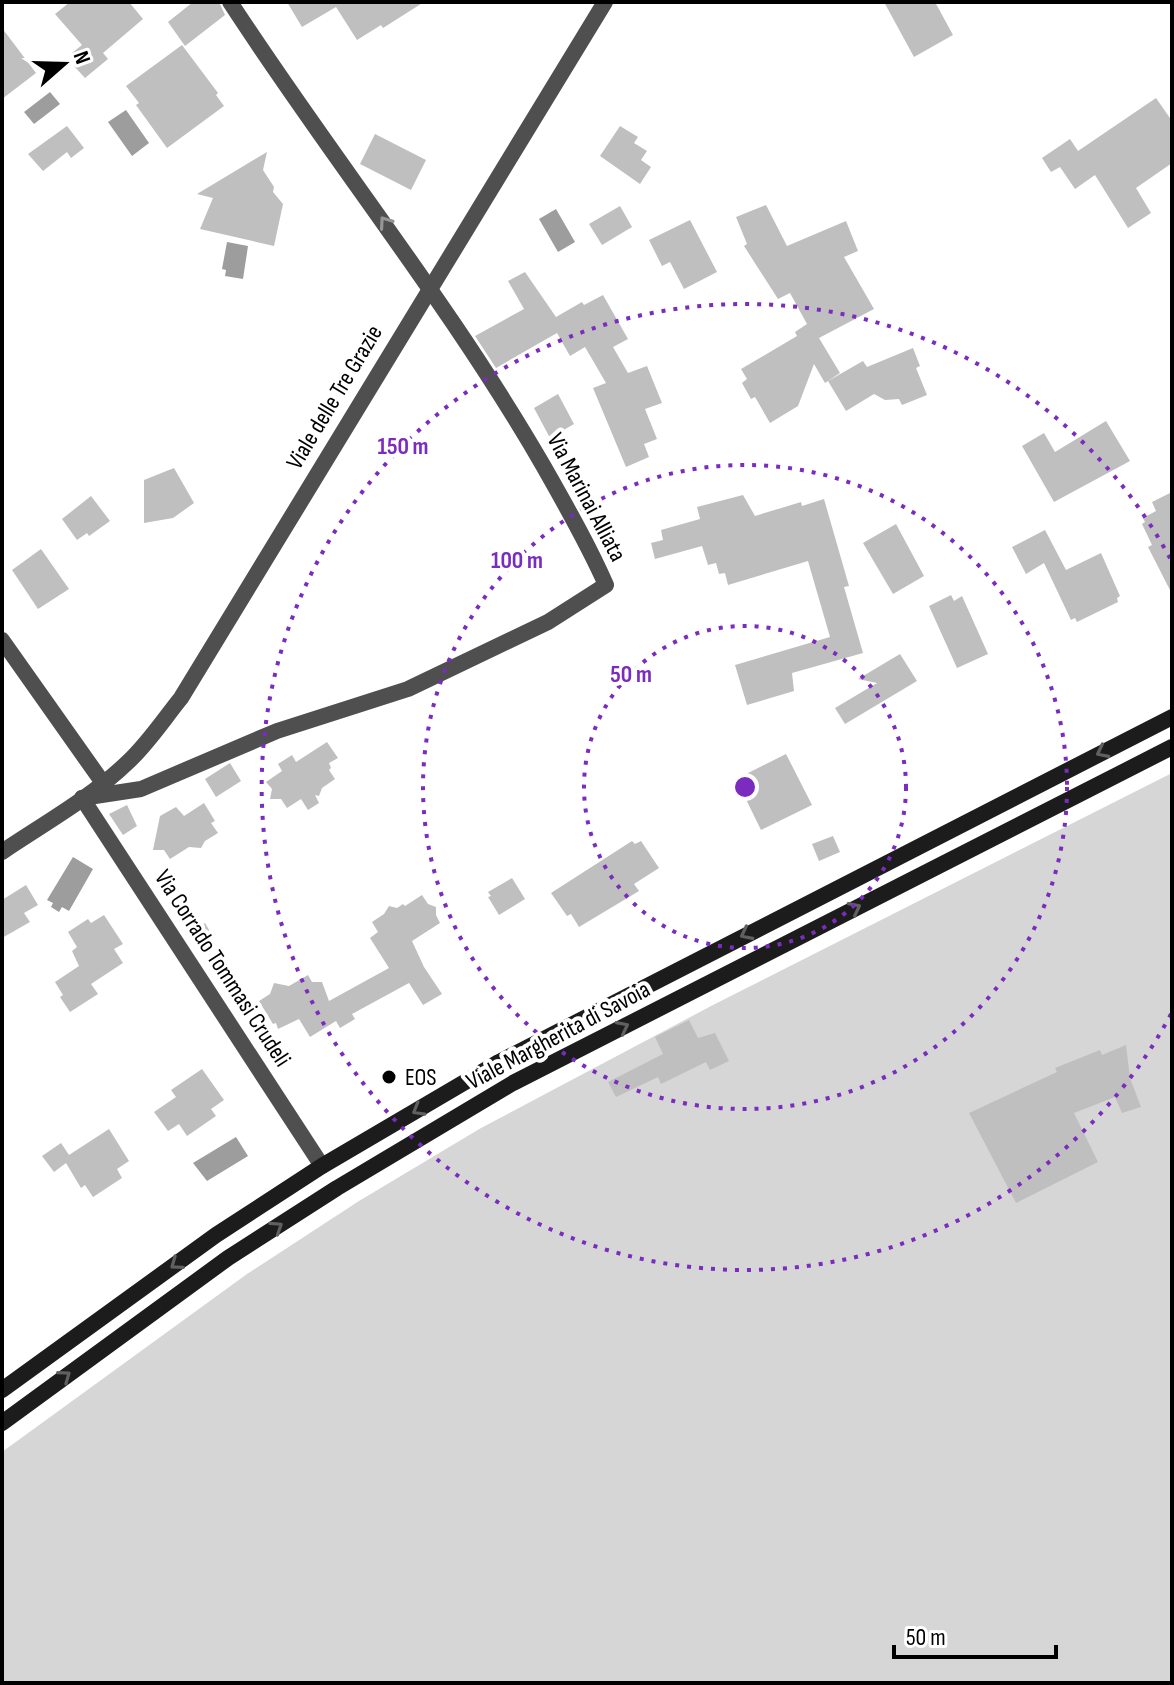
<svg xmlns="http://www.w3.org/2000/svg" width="1174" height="1685" font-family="'Sofia Sans Condensed',sans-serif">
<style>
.green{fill:#d6d6d6}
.water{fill:#9d9d9d}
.building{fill:#bfbfbf}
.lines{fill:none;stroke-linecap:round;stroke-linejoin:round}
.street{stroke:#4f4f4f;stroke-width:16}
.secondary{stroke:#1c1c1c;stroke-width:16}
.oneway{stroke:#959595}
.oneway2{stroke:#606060}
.ring{fill:none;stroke:#7b2cbf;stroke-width:4;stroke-dasharray:4 8}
.poi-dot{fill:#000;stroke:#fff;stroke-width:3}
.labels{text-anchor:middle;stroke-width:8;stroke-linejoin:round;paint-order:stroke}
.street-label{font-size:24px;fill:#000;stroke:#fff}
.poi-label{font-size:24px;fill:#000;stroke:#fff;text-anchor:start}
.centre{fill:#7b2cbf;stroke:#fff;stroke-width:4}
.ring-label{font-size:24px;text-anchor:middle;font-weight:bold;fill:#7b2cbf;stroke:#fff;stroke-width:8;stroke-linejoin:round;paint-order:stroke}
</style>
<rect width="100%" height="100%" fill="#fff"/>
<path class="green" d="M 1172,773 L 1172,1683 L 2,1683 L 2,1452 L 247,1274 L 359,1201 L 481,1128 L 713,1005 Z"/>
<g class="water">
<path d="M 50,92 L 60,104 L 34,124 L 24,112 Z"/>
<path d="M 126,110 L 149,143 L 132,156 L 108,122 Z"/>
<path d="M 556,209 L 575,242 L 558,252 L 539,219 Z"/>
<path d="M 227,242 L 248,246 L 243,279 L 225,276 L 226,270 L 222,269 Z"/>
<path d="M 73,857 L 93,869 L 69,911 L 62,907 L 59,912 L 51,907 L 53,903 L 47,900 Z"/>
<path d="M 236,1137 L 248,1156 L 207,1181 L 193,1163 Z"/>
</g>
<g class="building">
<path d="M 70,2 L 129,2 L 143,19 L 103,53 L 108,59 L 85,78 L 74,66 L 79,61 L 72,53 L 82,45 L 55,14 Z"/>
<path d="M 193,2 L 219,2 L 225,15 L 185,46 L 168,22 Z"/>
<path d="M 287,2 L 424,2 L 383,28 L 381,25 L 357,40 L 336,7 L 302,27 Z"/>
<path d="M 884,2 L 935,2 L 953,35 L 914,57 Z"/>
<path d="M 2,28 L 36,73 L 2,99 Z"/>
<path d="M 182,45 L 218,93 L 216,95 L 224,106 L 167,148 L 136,105 L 139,103 L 126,86 Z"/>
<path d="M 1156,98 L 1172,121 L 1172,163 L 1136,188 L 1151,213 L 1128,228 L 1095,175 L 1075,189 L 1060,167 L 1051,172 L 1042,158 L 1070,139 L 1078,151 Z"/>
<path d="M 67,126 L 84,148 L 71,158 L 67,152 L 43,171 L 28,154 Z"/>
<path d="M 620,126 L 638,137 L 634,143 L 647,151 L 641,160 L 651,167 L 640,184 L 600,156 Z"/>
<path d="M 375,134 L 426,160 L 411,190 L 360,164 Z"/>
<path d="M 267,152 L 263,170 L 274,187 L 273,192 L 283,204 L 274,246 L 200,229 L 213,198 L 197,194 Z"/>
<path d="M 766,205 L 787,246 L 846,221 L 858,251 L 844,257 L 874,309 L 819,338 L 840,373 L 825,383 L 814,364 L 798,406 L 770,423 L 755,397 L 751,399 L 742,383 L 747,379 L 741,369 L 797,336 L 795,332 L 807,324 L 790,293 L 778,299 L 744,246 L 747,244 L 736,217 Z"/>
<path d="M 620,206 L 632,227 L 602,245 L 589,224 Z"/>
<path d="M 690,220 L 717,272 L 684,289 L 670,262 L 662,266 L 649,240 Z"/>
<path d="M 525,272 L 556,317 L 582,302 L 584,305 L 603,295 L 628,339 L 613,347 L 628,373 L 647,366 L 662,403 L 645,409 L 657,439 L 644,444 L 649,457 L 626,467 L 593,388 L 606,383 L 585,347 L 570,356 L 557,333 L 496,368 L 475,336 L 524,309 L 508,281 Z"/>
<path d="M 913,348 L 920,366 L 916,368 L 927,395 L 902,405 L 899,399 L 885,400 L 874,394 L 846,411 L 828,381 L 863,361 L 867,367 Z"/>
<path d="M 558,394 L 574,424 L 550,438 L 534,408 Z"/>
<path d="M 1106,421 L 1130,461 L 1054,502 L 1022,446 L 1044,433 L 1055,452 Z"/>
<path d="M 174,468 L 194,503 L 173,518 L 144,523 L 144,480 Z"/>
<path d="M 1172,492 L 1172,594 L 1148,547 L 1152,545 L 1142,524 L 1145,522 L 1143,518 L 1156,511 L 1152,502 Z"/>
<path d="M 743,495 L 755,516 L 801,502 L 802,506 L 824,499 L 849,586 L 844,587 L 863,653 L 792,673 L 794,691 L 747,705 L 735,665 L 830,637 L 808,561 L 728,585 L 725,573 L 719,574 L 716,563 L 708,565 L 702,546 L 655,559 L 651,543 L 663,540 L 661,530 L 700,519 L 697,507 Z"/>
<path d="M 91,496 L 110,521 L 89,536 L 87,533 L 77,540 L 62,519 Z"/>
<path d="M 896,524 L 924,576 L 893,594 L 863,543 Z"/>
<path d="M 1045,530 L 1066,570 L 1101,553 L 1120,596 L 1117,598 L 1118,602 L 1077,622 L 1075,618 L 1071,620 L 1044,563 L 1026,574 L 1012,547 Z"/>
<path d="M 41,549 L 69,589 L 38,609 L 12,570 Z"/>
<path d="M 951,595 L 954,601 L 962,596 L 988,654 L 957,668 L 929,606 Z"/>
<path d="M 900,654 L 917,681 L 845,724 L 835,708 L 877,683 L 858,679 Z"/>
<path d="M 327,742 L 338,758 L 329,763 L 331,768 L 329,770 L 335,779 L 322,788 L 319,796 L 315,795 L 319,803 L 308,810 L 301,799 L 287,808 L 281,799 L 270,799 L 272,789 L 266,782 L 282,771 L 278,764 L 292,755 L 296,762 Z"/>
<path d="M 786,754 L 812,805 L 761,830 L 736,779 Z"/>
<path d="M 230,763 L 241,781 L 216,797 L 205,779 Z"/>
<path d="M 204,803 L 215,821 L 211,823 L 218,833 L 205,841 L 201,848 L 189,847 L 170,859 L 164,850 L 153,850 L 160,816 L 176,807 L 184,816 Z"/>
<path d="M 127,805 L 137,826 L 123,835 L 109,814 Z"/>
<path d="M 833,836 L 840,852 L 819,861 L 812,844 Z"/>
<path d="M 632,841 L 635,844 L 641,841 L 659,868 L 634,884 L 639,891 L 579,927 L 571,914 L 567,916 L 551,893 Z"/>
<path d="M 512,878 L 525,899 L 499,915 L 488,897 L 491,896 L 488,892 Z"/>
<path d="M 26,885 L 38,905 L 24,913 L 30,922 L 2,938 L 2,900 Z"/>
<path d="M 422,895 L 428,904 L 436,907 L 436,915 L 440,923 L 412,941 L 424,967 L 442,994 L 423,1005 L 409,983 L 352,1014 L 355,1019 L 340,1028 L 336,1021 L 310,1037 L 299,1019 L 278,1029 L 276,1023 L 273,1024 L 259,1001 L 270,994 L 274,983 L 289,986 L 308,975 L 312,982 L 322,982 L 329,1001 L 389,968 L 370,938 L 378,932 L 372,922 L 384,914 L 389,906 L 397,908 L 403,904 L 405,906 Z"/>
<path d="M 104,915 L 123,944 L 114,949 L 123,963 L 91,984 L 98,994 L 70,1012 L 60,997 L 63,995 L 55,982 L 79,966 L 72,951 L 77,947 L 68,932 L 88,919 L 91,923 Z"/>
<path d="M 205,923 L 213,937 L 199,946 L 190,932 Z"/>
<path d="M 689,1020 L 698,1038 L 715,1033 L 729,1061 L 710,1070 L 706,1062 L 661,1084 L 658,1077 L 616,1097 L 608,1082 L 663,1054 L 655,1037 Z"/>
<path d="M 1126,1045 L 1130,1078 L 1141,1107 L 1122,1113 L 1115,1097 L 1074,1113 L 1098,1162 L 1016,1203 L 969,1113 L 1057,1072 L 1055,1068 L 1100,1050 L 1102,1055 Z"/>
<path d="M 202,1069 L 224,1100 L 211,1109 L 216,1116 L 187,1136 L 179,1124 L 168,1131 L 154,1112 L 176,1097 L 171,1090 Z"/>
<path d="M 109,1129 L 129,1161 L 117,1169 L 122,1178 L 93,1197 L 85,1185 L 81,1188 L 66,1163 L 54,1172 L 42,1156 L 61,1143 L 69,1155 Z"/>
</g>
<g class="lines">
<g class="street">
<path d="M 2,640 L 103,783"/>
<path d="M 82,798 L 141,789 L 277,731 L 408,689 L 548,622 L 606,585 C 588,544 566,506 544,467 C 450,304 332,159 230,2"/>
<path d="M 82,798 L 322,1166"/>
<path d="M 2,852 C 45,823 92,797 129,761 C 149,742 164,719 181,698 L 605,2"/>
</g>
<g class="secondary">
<path d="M 2,1390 L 216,1235 L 322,1166 L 499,1062 L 1172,717"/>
<path d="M 2,1423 L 228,1258 L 337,1188 L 513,1083 L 1172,747"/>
</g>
</g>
<defs><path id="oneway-chevron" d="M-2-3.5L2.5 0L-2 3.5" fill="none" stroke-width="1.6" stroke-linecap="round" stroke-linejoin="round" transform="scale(2)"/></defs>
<use class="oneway" href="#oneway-chevron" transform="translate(385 222) rotate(-125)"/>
<g class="oneway2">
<use href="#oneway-chevron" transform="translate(1102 752) rotate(153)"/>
<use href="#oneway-chevron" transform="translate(855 908) rotate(-27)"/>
<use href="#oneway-chevron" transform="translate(746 934) rotate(153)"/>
<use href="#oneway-chevron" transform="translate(623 1027) rotate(-27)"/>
<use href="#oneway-chevron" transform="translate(418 1110) rotate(150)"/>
<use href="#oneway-chevron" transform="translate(277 1227) rotate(-33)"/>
<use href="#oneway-chevron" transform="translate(176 1264) rotate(144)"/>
<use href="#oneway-chevron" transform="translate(65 1376) rotate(-36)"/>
</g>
<g class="ring">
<circle cx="745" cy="787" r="161"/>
<circle cx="745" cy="787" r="322"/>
<path d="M1171 1014A483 483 0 1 1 1171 560"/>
</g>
<circle class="poi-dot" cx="389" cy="1077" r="8"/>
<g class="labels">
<g class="street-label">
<text transform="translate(334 397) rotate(-59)" y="8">Viale delle Tre Grazie</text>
<text transform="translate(587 497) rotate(62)" y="8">Via Marinai Alliata</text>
<text transform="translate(223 968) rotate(57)" y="8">Via Corrado Tommasi Crudeli</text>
<text transform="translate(558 1035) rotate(-28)" y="8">Viale Margherita di Savoia</text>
</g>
<g class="poi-label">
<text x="405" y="1085">EOS</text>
</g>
</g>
<circle cx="745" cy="787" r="12" class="centre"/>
<g class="ring-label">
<text x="403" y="454">150 m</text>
<text x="517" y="568">100 m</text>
<text x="631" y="682">50 m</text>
</g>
<rect width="1174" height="1685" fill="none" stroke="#000000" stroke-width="8"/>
<g transform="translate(64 64) rotate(70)" stroke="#ffffff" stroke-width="6" paint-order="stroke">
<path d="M0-6L14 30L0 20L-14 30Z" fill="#000000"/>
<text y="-12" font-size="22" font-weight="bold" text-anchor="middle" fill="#000000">N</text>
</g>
<path d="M894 1645v12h162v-12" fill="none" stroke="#000000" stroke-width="4"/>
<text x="906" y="1645" font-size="24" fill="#000000" stroke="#ffffff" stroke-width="6" paint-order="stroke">50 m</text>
</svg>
